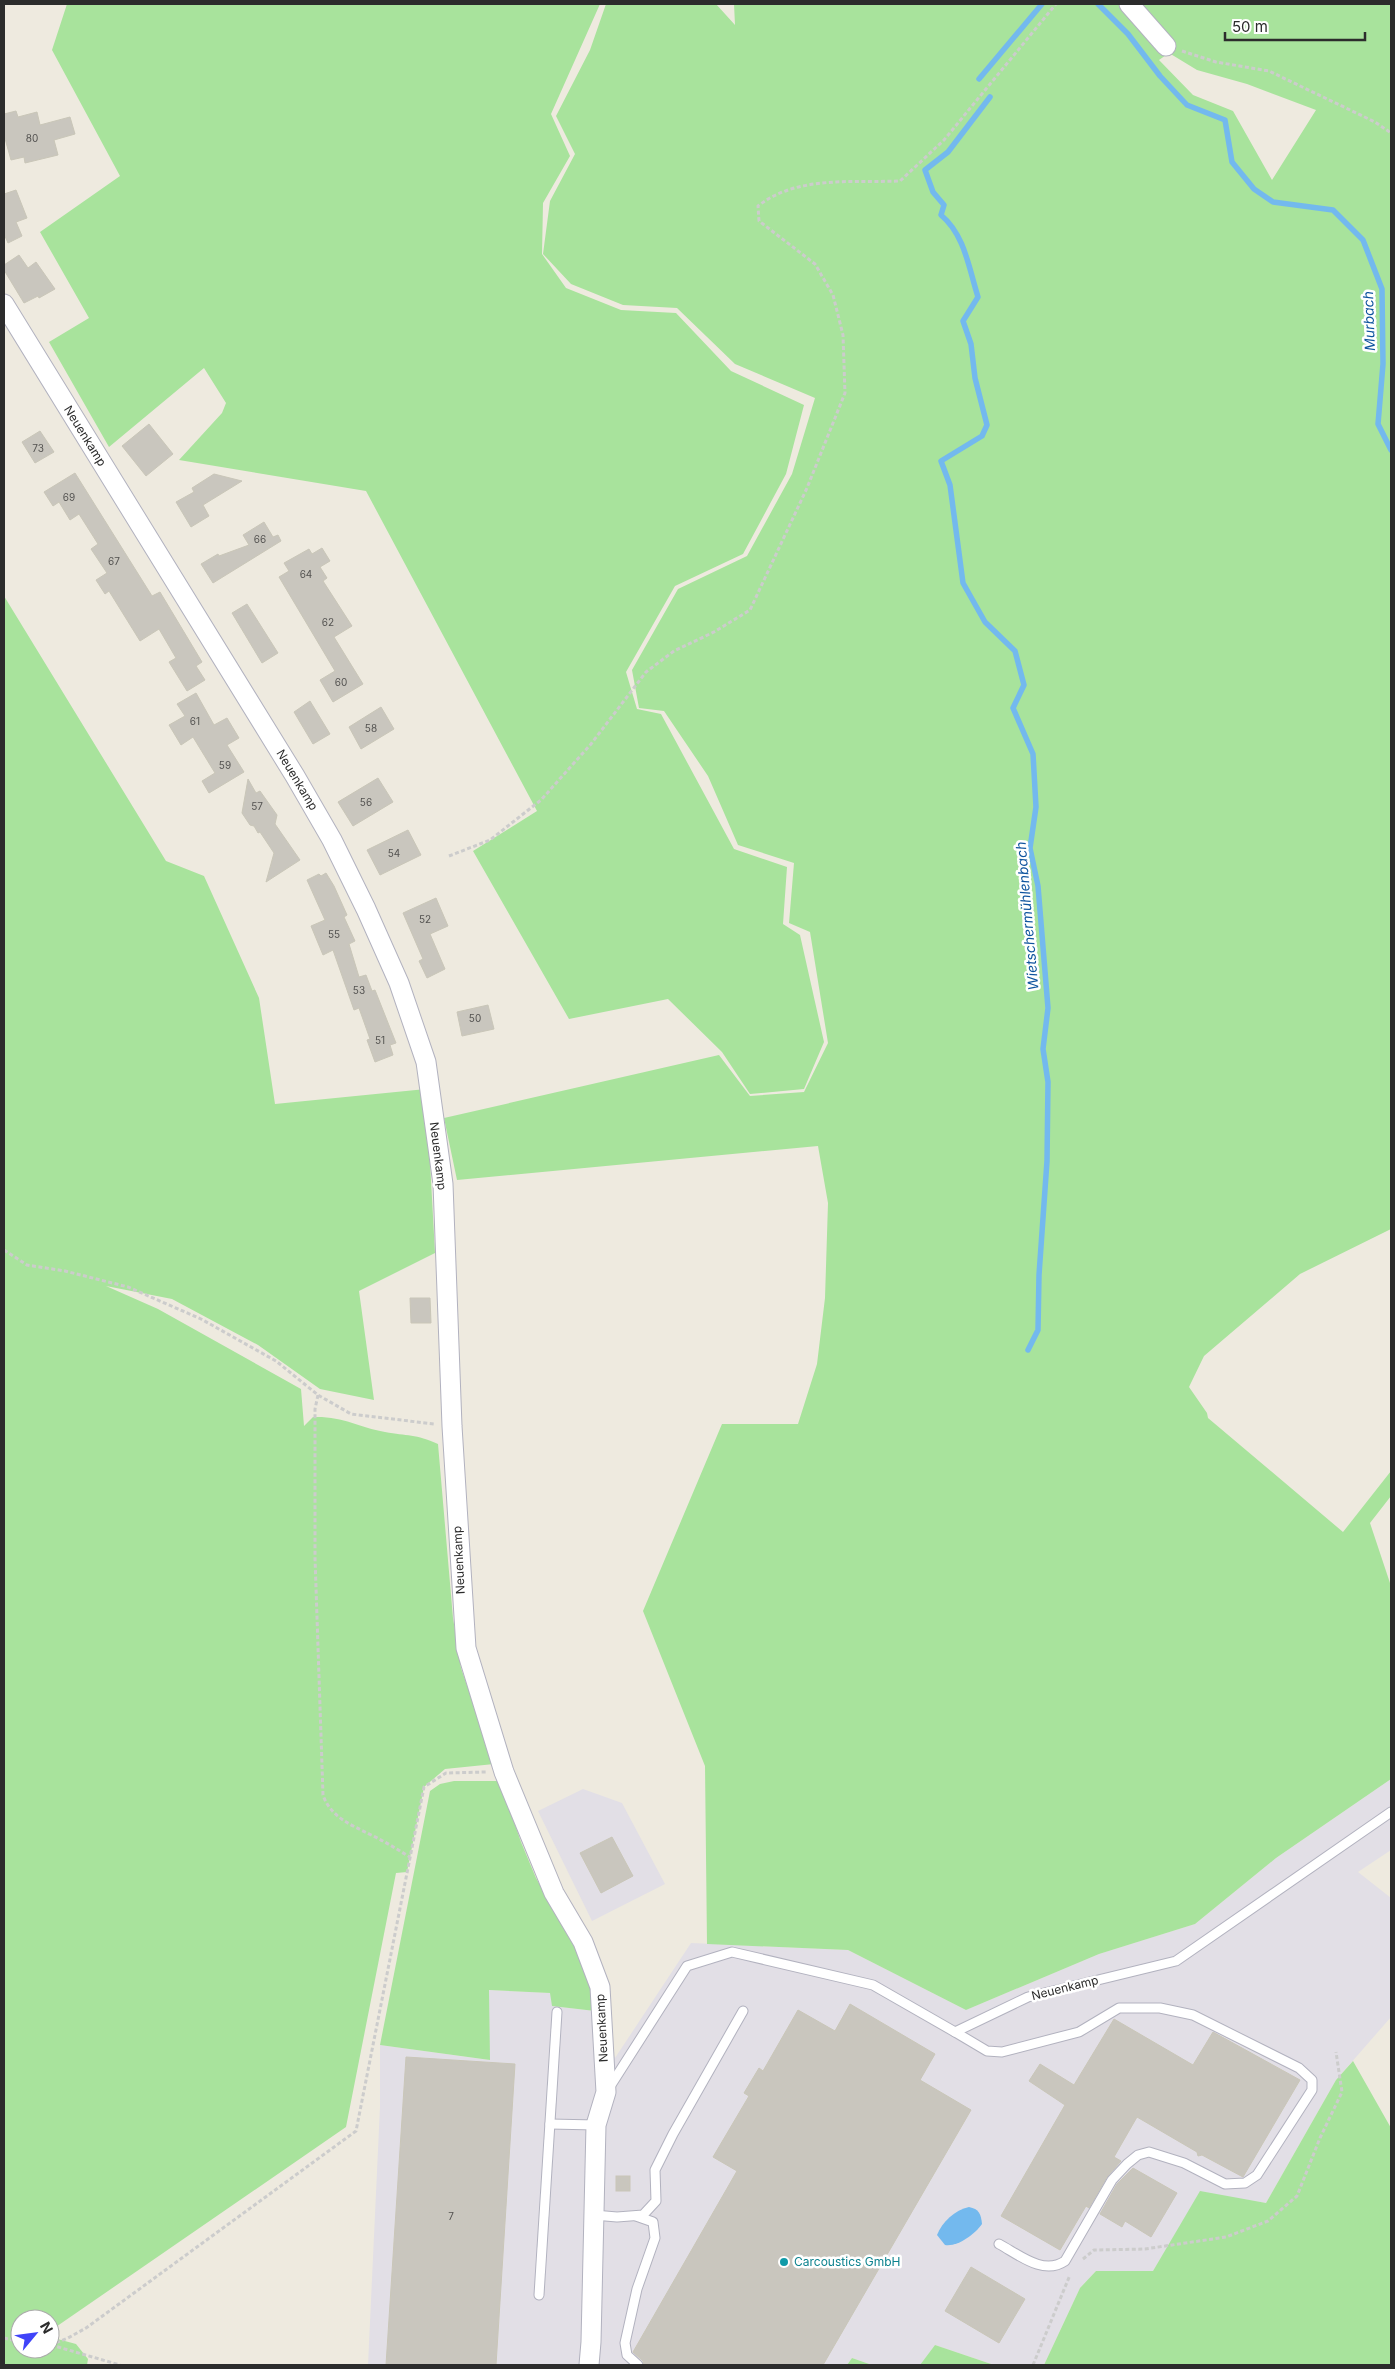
<svg xmlns="http://www.w3.org/2000/svg" width="1395" height="2369" font-family="Inter,sans-serif">
<style>
.industrial{fill:#e2dfe6}
.green{fill:#a8e39c;fill-rule:evenodd}
.water{fill:#73b9ee}
.lines{fill:none;stroke-linecap:round;stroke-linejoin:round}
.stream{stroke:#73b9ee;stroke-width:5.5}
.building{fill:#c9c6be;stroke:#c9c6b8}
.lane-casing{stroke:#b2b2bf;stroke-width:11}
.street-casing{stroke:#b2b2bf;stroke-width:21}
.path{stroke:#ccc;stroke-width:3;stroke-dasharray:4 2.5;stroke-linecap:butt}
.lane{stroke:#fff;stroke-width:9}
.street{stroke:#fff;stroke-width:19}
.culture-dot{fill:#0f9aa8;stroke:#fff;stroke-width:2}
.labels{text-anchor:middle;stroke-width:5;stroke-linejoin:round;paint-order:stroke}
.number-label{font-size:10px;fill:#535250}
.street-label{font-size:12px;fill:#2c2c2c;stroke:#fff}
.culture-label{font-size:12px;fill:#0d838f;stroke:#fff;text-anchor:start}
.water-label{font-size:14px;font-style:italic;fill:#0e549e;stroke:#fff}
</style>
<rect width="100%" height="100%" fill="#eeeadf"/>
<g class="industrial">
<path d="M 1391,1779 L 1391,1850 L 1358,1872 L 1391,1898 L 1391,2017 L 1336,2080 L 1266,2203 L 1200,2192 L 1153,2271 L 1096,2271 L 1080,2288 L 1044,2365 L 994,2365 L 935,2345 L 920,2365 L 872,2365 L 852,2358 L 847,2365 L 368,2365 L 380,2107 L 380,2045 L 489,2060 L 488,1990 L 551,1993 L 552,2006 L 595,2011 L 615,2058 L 691,1943 L 848,1950 L 966,2010 L 1099,1954 L 1195,1924 L 1276,1858 Z"/>
<path d="M 583,1789 L 622,1803 L 665,1884 L 592,1921 L 538,1811 Z"/>
</g>
<g class="green">
<path d="M 67,4 L 600,4 L 551,114 L 570,156 L 543,203 L 542,254 L 566,288 L 621,310 L 676,313 L 731,371 L 804,405 L 786,474 L 743,554 L 675,586 L 626,672 L 637,709 L 661,714 L 734,849 L 787,867 L 783,924 L 800,935 L 824,1042 L 804,1089 L 750,1094 L 722,1052 L 668,999 L 569,1019 L 473,851 L 537,811 L 366,491 L 179,460 L 222,413 L 226,403 L 204,368 L 109,447 L 49,342 L 89,318 L 40,232 L 120,176 L 52,50 Z"/>
<path d="M 606,4 L 716,4 L 735,25 L 734,4 L 1391,4 L 1391,1229 L 1300,1274 L 1204,1356 L 1189,1387 L 1207,1413 L 1208,1418 L 1343,1532 L 1391,1471 L 1391,1496 L 1370,1523 L 1391,1586 L 1391,1779 L 1276,1858 L 1195,1924 L 1099,1954 L 966,2010 L 848,1950 L 707,1944 L 705,1766 L 643,1611 L 722,1424 L 798,1424 L 817,1364 L 825,1298 L 828,1203 L 818,1146 L 457,1180 L 444,1118 L 719,1055 L 750,1096 L 804,1092 L 828,1043 L 810,932 L 789,923 L 794,863 L 738,845 L 708,776 L 664,711 L 639,708 L 632,670 L 678,589 L 747,556 L 792,474 L 815,398 L 735,364 L 677,308 L 623,305 L 571,284 L 543,254 L 550,201 L 575,154 L 556,116 L 590,50 ZM 1169,53 L 1197,70 L 1247,84 L 1316,110 L 1272,180 L 1233,111 L 1193,95 L 1159,60 Z"/>
<path d="M 4,596 L 166,861 L 204,876 L 259,998 L 275,1104 L 426,1089 L 435,1253 L 359,1291 L 374,1400 L 320,1389 L 258,1345 L 172,1299 L 106,1286 L 158,1309 L 301,1389 L 304,1426 L 313,1417 C 343,1416 358,1427 385,1432 C 407,1436 416,1434 438,1444 L 453,1618 L 461,1668 L 494,1764 L 445,1769 L 424,1787 L 407,1872 L 396,1873 L 346,2127 L 50,2331 L 50,2319 L 20,2319 L 20,2349 L 50,2349 L 50,2337 L 76,2344 L 88,2359 L 87,2365 L 4,2365 Z"/>
<path d="M 454,1781 L 500,1781 L 521,1842 L 536,1878 L 590,1975 L 595,2011 L 552,2006 L 550,1993 L 489,1990 L 490,2060 L 380,2045 L 430,1791 L 440,1784 Z"/>
<path d="M 1353,2061 L 1391,2128 L 1391,2365 L 1044,2365 L 1080,2288 L 1096,2271 L 1153,2271 L 1200,2191 L 1266,2203 L 1336,2080 Z"/>
<path d="M 935,2345 L 994,2365 L 920,2365 Z"/>
<path d="M 852,2358 L 872,2365 L 847,2365 Z"/>
</g>
<path class="water" d="M 969,2207 C 979,2209 981,2214 982,2224 C 975,2234 958,2247 945,2245 L 937,2235 C 942,2222 955,2210 969,2207 Z"/>
<g class="lines">
<g class="stream">
<path d="M 1098,4 L 1128,34 L 1160,76 L 1187,105 L 1225,120 L 1232,162 L 1254,189 L 1273,202 L 1333,210 L 1363,240 L 1382,289 L 1383,364 L 1378,424 L 1391,450"/>
<path d="M 979,79 L 1042,4"/>
<path d="M 990,97 L 948,152 L 925,170 L 933,192 L 944,205 L 941,215 C 965,235 969,269 978,297 L 963,321 L 971,344 L 975,378 L 987,425 L 982,436 L 941,461 L 950,485 L 963,583 L 985,622 L 1015,651 L 1024,685 L 1013,708 L 1033,754 L 1036,807 L 1030,848 L 1038,886 L 1048,1008 L 1043,1049 L 1048,1082 L 1047,1161 L 1039,1275 L 1038,1330 L 1028,1350"/>
</g>
</g>
<g class="building">
<path d="M 16,111 L 18,117 L 37,112 L 40,125 L 70,117 L 75,134 L 54,140 L 58,155 L 25,163 L 24,157 L 11,160 L 4,135 L 4,114 Z"/>
<path d="M 16,190 L 27,218 L 16,222 L 22,236 L 8,243 L 4,234 L 4,194 Z"/>
<path d="M 19,255 L 28,268 L 36,262 L 55,289 L 39,298 L 38,296 L 24,303 L 4,270 L 4,265 Z"/>
<path d="M 149,424 L 173,454 L 146,476 L 122,446 Z"/>
<path d="M 40,431 L 54,452 L 35,463 L 22,442 Z"/>
<path d="M 75,473 L 152,596 L 160,592 L 202,662 L 196,666 L 205,680 L 187,691 L 169,662 L 176,658 L 159,629 L 140,641 L 109,591 L 105,594 L 96,580 L 107,573 L 91,549 L 98,544 L 79,514 L 70,520 L 59,502 L 53,506 L 44,492 Z"/>
<path d="M 214,474 L 242,481 L 203,505 L 209,516 L 191,527 L 176,502 L 194,492 L 192,488 Z"/>
<path d="M 264,522 L 273,537 L 278,535 L 281,541 L 213,583 L 201,564 L 218,554 L 219,556 L 249,545 L 243,535 Z"/>
<path d="M 322,548 L 330,561 L 320,567 L 327,578 L 323,581 L 352,626 L 334,637 L 363,684 L 333,702 L 320,680 L 335,671 L 279,577 L 289,571 L 284,563 L 309,549 L 312,554 Z"/>
<path d="M 247,604 L 278,653 L 262,663 L 232,613 Z"/>
<path d="M 196,693 L 214,725 L 227,718 L 239,738 L 227,745 L 244,772 L 209,793 L 202,781 L 215,773 L 193,737 L 181,745 L 169,725 L 185,716 L 177,704 Z"/>
<path d="M 310,701 L 330,734 L 313,744 L 294,712 Z"/>
<path d="M 381,707 L 394,729 L 361,749 L 349,727 Z"/>
<path d="M 378,778 L 393,802 L 353,826 L 338,802 Z"/>
<path d="M 248,779 L 256,793 L 260,791 L 277,815 L 275,824 L 300,860 L 266,882 L 274,853 L 260,832 L 258,833 L 254,826 L 250,825 L 242,813 Z"/>
<path d="M 408,830 L 421,855 L 380,875 L 367,850 Z"/>
<path d="M 326,873 L 334,886 L 347,915 L 344,917 L 355,941 L 349,944 L 359,977 L 366,975 L 372,991 L 375,990 L 396,1043 L 390,1045 L 393,1055 L 375,1062 L 367,1040 L 370,1039 L 359,1008 L 354,1010 L 333,950 L 323,955 L 311,926 L 325,920 L 307,880 L 319,874 L 321,876 Z"/>
<path d="M 436,898 L 448,926 L 430,934 L 445,969 L 427,978 L 419,961 L 423,959 L 403,913 Z"/>
<path d="M 488,1005 L 494,1029 L 462,1036 L 457,1012 Z"/>
<path d="M 410,1298 L 430,1298 L 431,1323 L 411,1323 Z"/>
<path d="M 612,1837 L 633,1876 L 601,1893 L 580,1853 Z"/>
<path d="M 850,2004 L 935,2054 L 920,2080 L 971,2110 L 823,2365 L 644,2365 L 643,2361 L 633,2352 L 737,2171 L 713,2157 L 749,2096 L 744,2093 L 759,2068 L 763,2071 L 798,2010 L 835,2031 Z"/>
<path d="M 1114,2019 L 1193,2065 L 1213,2032 L 1300,2080 L 1243,2177 L 1202,2155 L 1198,2156 L 1197,2152 L 1137,2117 L 1114,2157 L 1121,2161 L 1107,2177 L 1089,2208 L 1086,2206 L 1060,2250 L 1001,2216 L 1065,2105 L 1029,2081 L 1040,2064 L 1074,2085 Z"/>
<path d="M 406,2057 L 515,2064 L 496,2365 L 386,2365 Z"/>
<path d="M 1133,2168 L 1177,2193 L 1151,2237 L 1125,2221 L 1122,2227 L 1100,2214 L 1117,2184 Z"/>
<rect x="616" y="2176" width="14" height="15"/>
<path d="M 971,2267 L 1025,2299 L 999,2343 L 945,2311 Z"/>
</g>
<g class="lines">
<defs>
<g id="lane">
<path d="M 955,2032 L 987,2051 L 1002,2052 L 1079,2032 L 1119,2008 L 1160,2008 L 1193,2015 L 1299,2068 L 1312,2080 L 1312,2090 L 1257,2175 L 1245,2183 L 1225,2184 L 1184,2163 L 1149,2152 L 1138,2155 L 1127,2164 L 1112,2180 L 1065,2261 C 1043,2276 1018,2254 999,2244"/>
<path d="M 609,2088 L 687,1966 L 732,1952 L 873,1985 L 955,2032 L 1028,1997 L 1176,1961 L 1391,1812"/>
<path d="M 550,2124 L 596,2125"/>
<path d="M 594,2215 L 617,2217 L 643,2215 L 656,2201 L 655,2170 L 673,2134 L 743,2011"/>
<path d="M 636,2216 L 653,2222 L 655,2238 L 637,2289 L 625,2343 L 627,2355 L 638,2365"/>
<path d="M 539,2295 L 557,2012"/>
</g>
<g id="street">
<path d="M 1129,4 L 1166,46"/>
<path d="M 4,304 L 295,776 L 332,840 L 366,909 L 399,983 L 426,1062 L 443,1184 L 452,1426 L 466,1648 L 504,1772 L 554,1893 L 583,1942 L 600,1987 L 606,2092 L 596,2125 L 591,2342 L 589,2365"/>
</g>
</defs>
<use href="#lane" class="lane-casing"/>
<use href="#street" class="street-casing"/>
<g class="path">
<path d="M 1182,51 L 1216,62 L 1269,71 L 1375,122 L 1391,133"/>
<path d="M 449,856 L 490,840 L 541,800 L 591,744 L 646,672 L 674,651 L 714,632 L 750,610 L 807,488 L 845,393 L 843,335 L 833,295 L 815,264 L 759,221 L 758,206 C 797,175 854,183 900,181 L 944,140 L 1056,4"/>
<path d="M 4,1250 L 27,1265 L 65,1271 L 128,1287 L 201,1319 L 276,1361 L 318,1395 L 351,1414 L 434,1424"/>
<path d="M 318,1395 L 315,1409 L 315,1558 L 323,1795 C 331,1818 352,1825 373,1836 C 386,1842 398,1850 410,1857"/>
<path d="M 1083,2259 L 1094,2250 L 1145,2249 L 1226,2237 L 1268,2221 L 1297,2196 L 1320,2138 L 1342,2092 L 1336,2052"/>
<path d="M 4,2338 L 20,2342"/>
<path d="M 50,2345 L 68,2338 L 86,2328 L 356,2131 L 424,1787 L 446,1773 L 486,1772"/>
<path d="M 51,2345 L 120,2365"/>
<path d="M 1033,2365 L 1070,2275"/>
</g>
<use href="#lane" class="lane"/>
<use href="#street" class="street"/>
</g>
<circle class="culture-dot" cx="784" cy="2262" r="5"/>
<g class="labels">
<g class="number-label">
<text x="32" y="142">80</text>
<text x="38" y="452">73</text>
<text x="69" y="501">69</text>
<text x="260" y="543">66</text>
<text x="114" y="565">67</text>
<text x="306" y="578">64</text>
<text x="328" y="626">62</text>
<text x="341" y="686">60</text>
<text x="195" y="725">61</text>
<text x="371" y="732">58</text>
<text x="225" y="769">59</text>
<text x="366" y="806">56</text>
<text x="257" y="810">57</text>
<text x="394" y="857">54</text>
<text x="425" y="923">52</text>
<text x="334" y="938">55</text>
<text x="359" y="994">53</text>
<text x="475" y="1022">50</text>
<text x="380" y="1044">51</text>
<text x="451" y="2220">7</text>
</g>
<g class="street-label">
<text transform="translate(85 436) rotate(58)" y="4">Neuenkamp</text>
<text transform="translate(297 780) rotate(59)" y="4">Neuenkamp</text>
<text transform="translate(438 1156) rotate(83)" y="4">Neuenkamp</text>
<text transform="translate(459 1560) rotate(-93)" y="4">Neuenkamp</text>
<text transform="translate(1065 1988) rotate(-14)" y="4">Neuenkamp</text>
<text transform="translate(602 2028) rotate(-93)" y="4">Neuenkamp</text>
</g>
<g class="culture-label">
<text x="794" y="2266">Carcoustics GmbH</text>
</g>
<g class="water-label">
<text transform="translate(1369 321) rotate(-92)" y="5">Murbach</text>
<text transform="translate(1027 916) rotate(-95)" y="5">Wietschermühlenbach</text>
</g>
</g>
<rect width="1395" height="2369" fill="none" stroke="#2c2c2c" stroke-width="10"/>
<g transform="translate(35 2334) rotate(61)"><circle r="24" fill="#ffffff" stroke="#ababab"/>
<path d="M0-4L9 19L0 12L-9 19Z" fill="#4044f9"/>
<text y="-8" font-size="14" font-weight="bold" text-anchor="middle" fill="#2c2c2c">N</text>
</g>
<path d="M1225 32v8h140v-8" fill="none" stroke="#2c2c2c" stroke-width="2.5"/>
<text x="1232" y="32" font-size="15" fill="#2c2c2c" stroke="#ffffff" stroke-width="4" paint-order="stroke">50 m</text>
</svg>
